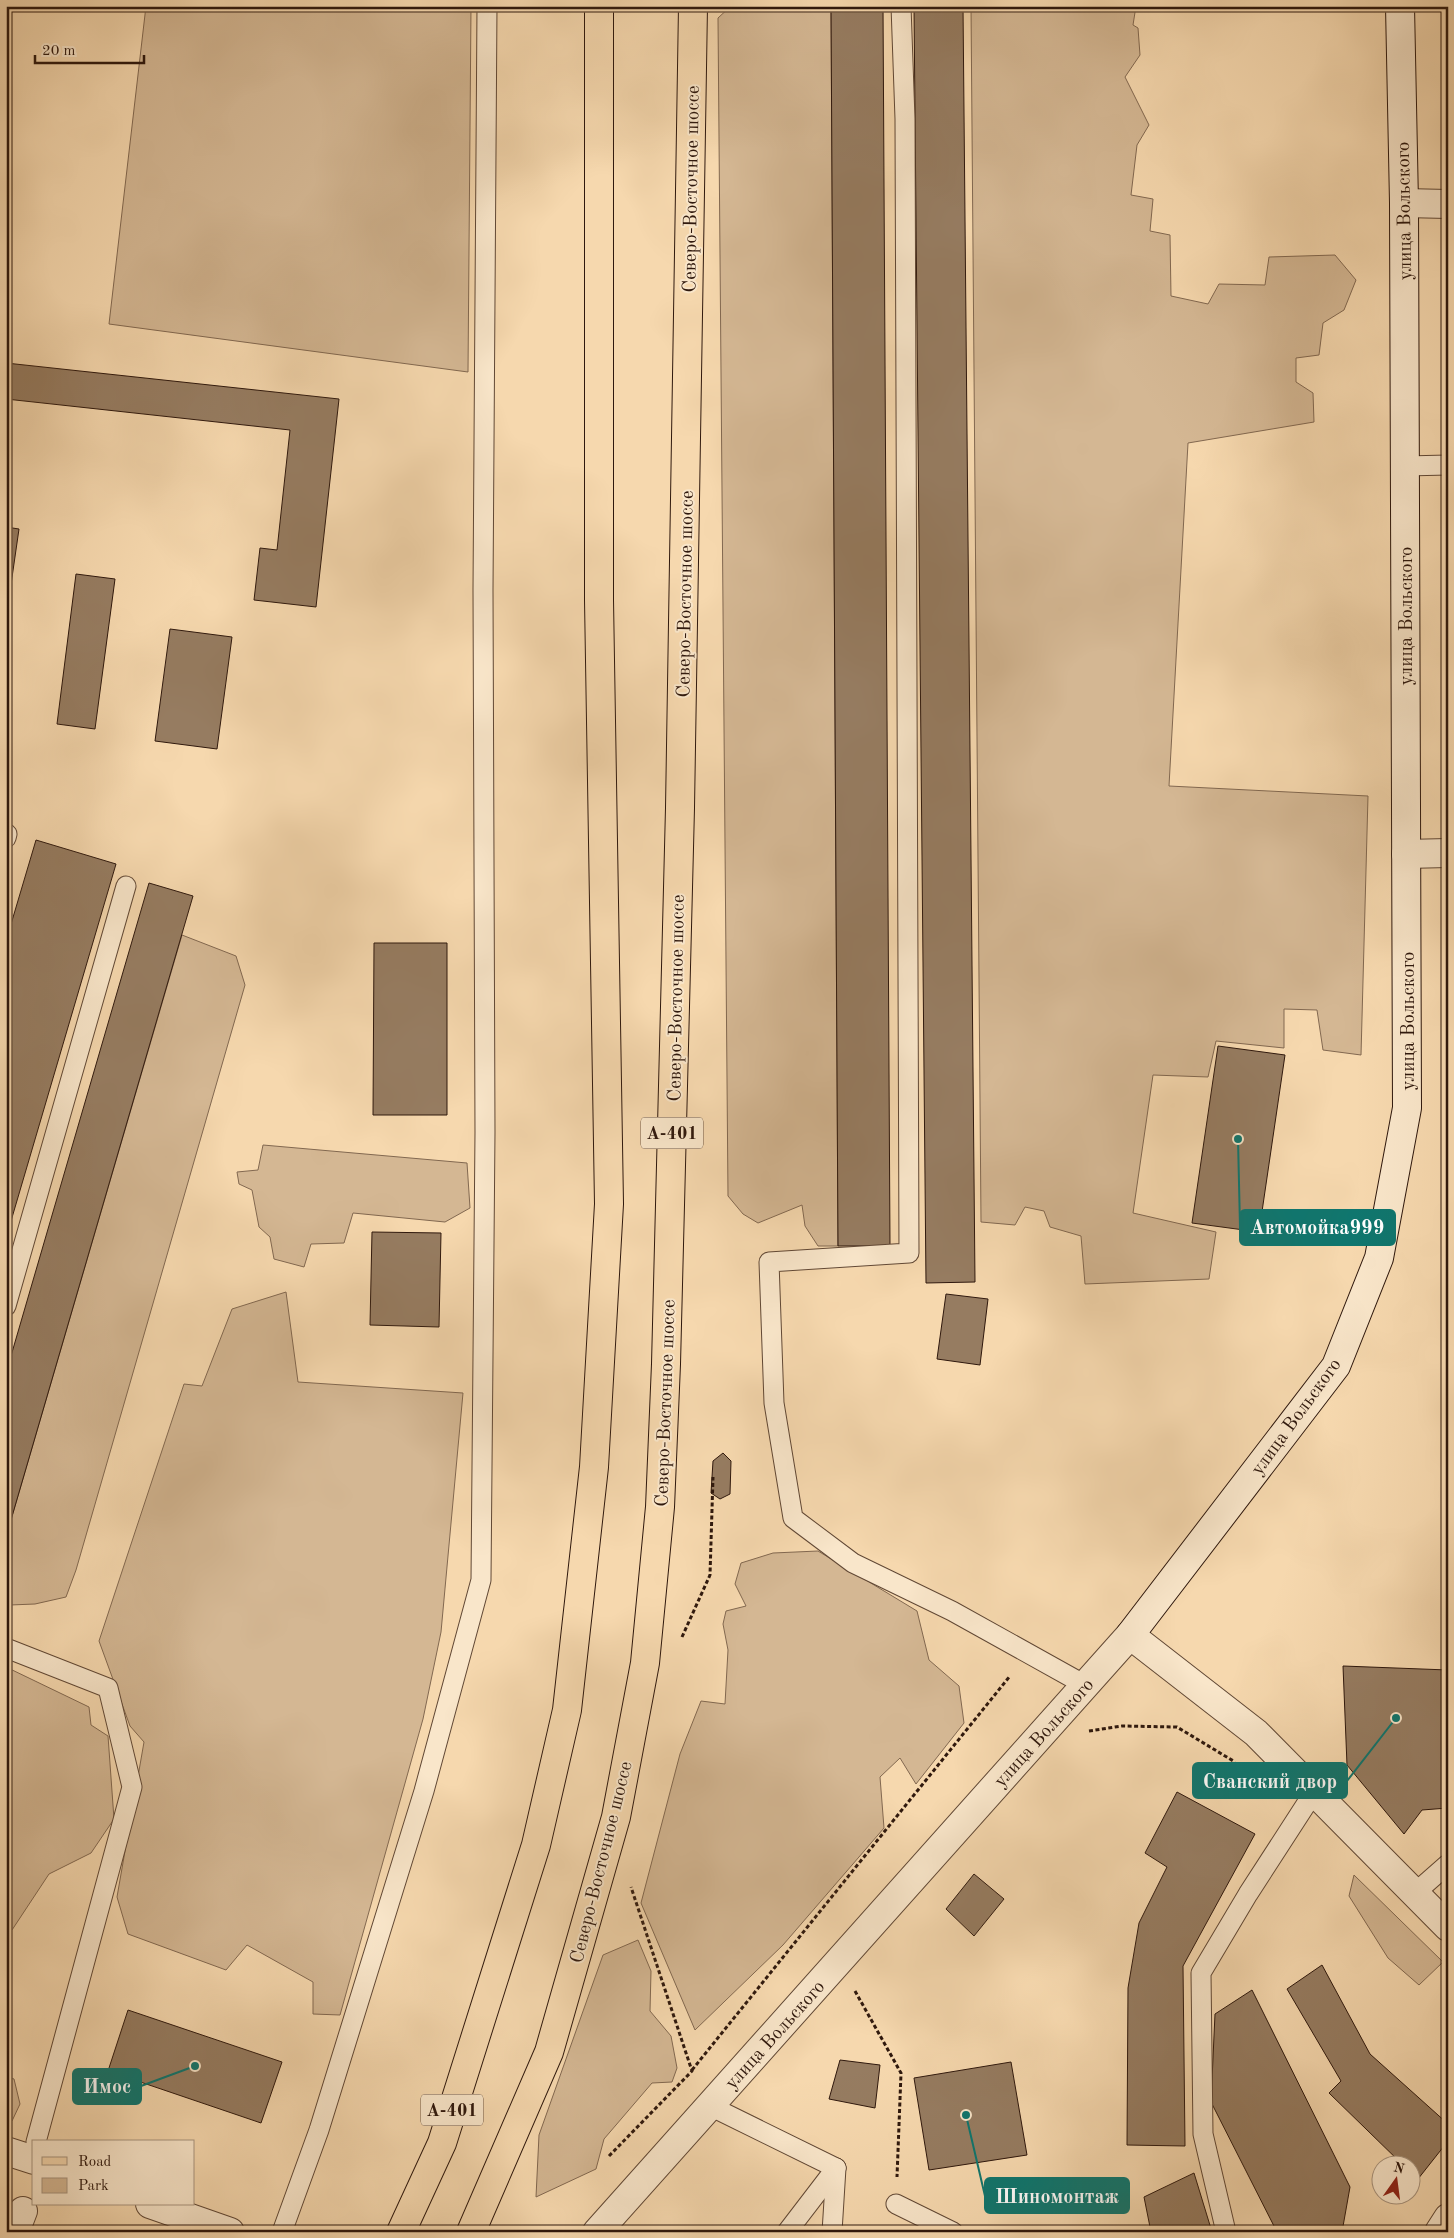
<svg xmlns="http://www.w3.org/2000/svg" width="1454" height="2238" font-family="'Old Standard TT',serif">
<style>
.green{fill:#d4b793;stroke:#826850}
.building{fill:#967c61;stroke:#2f180d}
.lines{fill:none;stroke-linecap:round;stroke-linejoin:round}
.lane-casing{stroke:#614835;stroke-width:21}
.street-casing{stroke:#614835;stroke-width:30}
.secondary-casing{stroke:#2f180d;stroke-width:30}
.primary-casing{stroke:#2f180d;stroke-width:30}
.path{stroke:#2f180d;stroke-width:3;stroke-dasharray:4 2.5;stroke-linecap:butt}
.lane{stroke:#f9e6ca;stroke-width:19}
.street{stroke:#f9e6ca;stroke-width:28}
.secondary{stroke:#f9e6ca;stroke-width:28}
.primary{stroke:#f6d8ae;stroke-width:28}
.labels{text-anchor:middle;stroke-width:4;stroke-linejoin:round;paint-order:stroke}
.shield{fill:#f9e6ca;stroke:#6c5646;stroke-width:1}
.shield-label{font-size:18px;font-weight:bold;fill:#2f180d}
.street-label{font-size:19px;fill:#2f180d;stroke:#f9e6ca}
.leader{fill:none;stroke:#0f766e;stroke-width:2}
.callout-dot{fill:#0f766e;stroke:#f9e6ca;stroke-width:2}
.callout{fill:#0f766e;stroke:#0f766e;stroke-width:2}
.callout-label{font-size:20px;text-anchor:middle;font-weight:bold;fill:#fff}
</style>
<rect width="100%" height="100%" fill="#f6d8ae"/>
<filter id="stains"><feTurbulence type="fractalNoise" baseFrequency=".004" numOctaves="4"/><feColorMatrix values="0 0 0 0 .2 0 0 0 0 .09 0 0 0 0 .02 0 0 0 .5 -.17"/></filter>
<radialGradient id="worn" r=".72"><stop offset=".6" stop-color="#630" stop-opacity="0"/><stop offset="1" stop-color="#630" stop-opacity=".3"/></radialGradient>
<g class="green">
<path d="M 146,6 L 471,6 L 468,372 L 109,324 Z"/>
<path d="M 731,6 L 831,6 L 838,1246 L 818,1246 L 805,1226 L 802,1205 L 758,1223 L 743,1214 L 728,1196 L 718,18 Z"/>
<path d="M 971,6 L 1136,6 L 1133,25 L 1138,28 L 1140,55 L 1125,77 L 1149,125 L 1137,145 L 1131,195 L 1153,199 L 1150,231 L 1170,235 L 1171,296 L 1208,304 L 1219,284 L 1265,285 L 1269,257 L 1335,255 L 1356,280 L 1344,310 L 1323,323 L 1319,355 L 1296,358 L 1296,382 L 1313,393 L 1314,422 L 1188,443 L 1169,786 L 1368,796 L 1361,1055 L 1323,1050 L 1317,1010 L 1284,1009 L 1284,1048 L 1216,1041 L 1208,1077 L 1153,1075 L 1133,1213 L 1216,1232 L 1209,1279 L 1085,1284 L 1081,1236 L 1050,1227 L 1044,1211 L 1025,1207 L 1015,1225 L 981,1222 Z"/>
<path d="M 182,935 L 236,956 L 245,985 L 76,1570 L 66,1597 L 35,1604 L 10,1605 L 6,1604 L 6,1537 Z"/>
<path d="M 263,1145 L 467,1163 L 470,1208 L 445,1222 L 353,1213 L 344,1243 L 311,1244 L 304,1267 L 274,1259 L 270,1237 L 259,1227 L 252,1190 L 239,1184 L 237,1172 L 258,1170 Z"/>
<path d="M 286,1292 L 298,1382 L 463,1393 L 441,1632 L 423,1719 L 340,2015 L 313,2014 L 313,1982 L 247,1945 L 226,1970 L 128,1934 L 117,1897 L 144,1742 L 130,1726 L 99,1641 L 184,1384 L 202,1386 L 232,1309 Z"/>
<path d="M 818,1551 L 917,1611 L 929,1660 L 959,1686 L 964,1723 L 916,1784 L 900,1758 L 880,1777 L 884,1828 L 783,1945 L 695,2030 L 641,1903 L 680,1754 L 701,1701 L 725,1704 L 728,1650 L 723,1624 L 726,1611 L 746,1606 L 735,1584 L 741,1563 L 773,1553 Z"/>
<path d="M 6,1667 L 89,1707 L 91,1725 L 108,1736 L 114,1819 L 91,1853 L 49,1874 L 12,1930 L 6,1932 Z"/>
<path d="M 1354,1875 L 1443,1962 L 1419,1985 L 1388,1958 L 1349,1896 Z"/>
<path d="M 638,1940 L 651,1971 L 650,2011 L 671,2036 L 677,2068 L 672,2082 L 652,2083 L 604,2139 L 596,2169 L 536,2197 L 539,2135 L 603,1955 Z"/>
<path d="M 6,2076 L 14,2079 L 20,2104 L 12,2121 L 6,2118 Z"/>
</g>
<g class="building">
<path d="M 831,6 L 883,6 L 890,1246 L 838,1246 Z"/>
<path d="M 914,6 L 963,6 L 975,1282 L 926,1283 Z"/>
<path d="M 6,363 L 339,399 L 316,607 L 254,600 L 260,548 L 277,550 L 290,430 L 6,399 Z"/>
<path d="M 6,527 L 19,529 L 6,619 Z"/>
<path d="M 76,574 L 115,579 L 95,729 L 57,724 Z"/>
<path d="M 170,629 L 232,637 L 217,749 L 155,741 Z"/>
<path d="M 36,840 L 116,864 L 6,1238 L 6,941 Z"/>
<path d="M 149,883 L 193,896 L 6,1537 L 6,1373 Z"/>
<path d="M 374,943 L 447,943 L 447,1115 L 373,1115 Z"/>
<path d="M 1218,1046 L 1285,1055 L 1259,1232 L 1192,1223 Z"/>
<path d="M 372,1232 L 441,1233 L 439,1327 L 370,1325 Z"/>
<path d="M 946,1294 L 988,1299 L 980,1365 L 937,1359 Z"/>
<path d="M 723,1453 L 731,1461 L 730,1494 L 720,1499 L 711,1493 L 713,1461 Z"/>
<path d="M 1343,1666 L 1448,1670 L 1448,1808 L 1422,1810 L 1404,1834 L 1347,1765 Z"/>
<path d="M 1177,1792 L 1255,1834 L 1183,1966 L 1185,2146 L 1127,2145 L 1128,1988 L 1139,1923 L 1167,1867 L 1145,1853 Z"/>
<path d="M 974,1874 L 1004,1899 L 974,1936 L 946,1909 Z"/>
<path d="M 1322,1965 L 1370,2054 L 1448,2124 L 1448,2141 L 1418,2179 L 1412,2172 L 1412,2166 L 1404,2166 L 1329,2093 L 1341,2081 L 1287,1989 Z"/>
<path d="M 1252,1990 L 1350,2187 L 1342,2232 L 1277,2232 L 1211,2102 L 1215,2014 Z"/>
<path d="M 128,2010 L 282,2062 L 261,2123 L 108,2071 Z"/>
<path d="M 840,2060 L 880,2065 L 875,2108 L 829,2099 Z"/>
<path d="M 1011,2062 L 1027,2155 L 929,2170 L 914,2078 Z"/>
<path d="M 1194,2173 L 1212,2232 L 1151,2232 L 1144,2197 Z"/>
</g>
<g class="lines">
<defs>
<g id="lane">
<path d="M 901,6 L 905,119 L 909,1253 L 769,1262 L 774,1403 L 793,1518 L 853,1563 L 952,1611 L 1085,1685"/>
<path d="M 1405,466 L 1448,465"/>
<path d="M 6,838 L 7,834"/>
<path d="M 6,1306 L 126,886"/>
<path d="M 6,1648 L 108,1688 L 132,1787 L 36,2142"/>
<path d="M 1415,1893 L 1448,1864"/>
<path d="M 710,2106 L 836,2168"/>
<path d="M 896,2204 L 953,2232"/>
<path d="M 282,2232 L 319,2130 L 424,1791 L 481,1580 L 485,1132 L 483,590 L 487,6"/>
<path d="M 787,2232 L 836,2168"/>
<path d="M 832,2232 L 836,2168"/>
<path d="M 1226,2232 L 1203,2134 L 1201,1973 L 1248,1894 L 1314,1792"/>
</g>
<g id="street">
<path d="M 1404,203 L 1448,204"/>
<path d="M 1406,854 L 1448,853"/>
<path d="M 6,2151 L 34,2160"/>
<path d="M 150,2204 L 230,2232"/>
<path d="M 15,2232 L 23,2211"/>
<path d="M 597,2232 L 1130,1635 L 1256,1733 L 1448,1927"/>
<path d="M 1439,2232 L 1448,2218"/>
</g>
<path id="secondary" d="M 1130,1635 L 1336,1366 L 1379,1258 L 1407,1108 L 1404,203 L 1400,6"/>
<g id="primary">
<path d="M 401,2232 L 442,2143 L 536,1845 L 567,1710 L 594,1467 L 609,1204 L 599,600 L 599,6"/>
<path d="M 471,2232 L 549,2052 L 616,1817 L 645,1663 L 660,1507 L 666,1364 L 680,808 L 693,6"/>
</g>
</defs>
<use href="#lane" class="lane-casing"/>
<use href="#street" class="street-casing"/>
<use href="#secondary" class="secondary-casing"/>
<use href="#primary" class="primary-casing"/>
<g class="path">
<path d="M 682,1637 L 710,1575 L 713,1477"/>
<path d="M 1089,1731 L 1122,1726 L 1177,1727 L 1235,1762"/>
<path d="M 855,1991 L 901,2073 L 897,2177"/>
<path d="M 692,2070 L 1010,1676"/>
<path d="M 609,2156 L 692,2071 L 631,1887"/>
</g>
<use href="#lane" class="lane"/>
<use href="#street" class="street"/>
<use href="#secondary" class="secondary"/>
<use href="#primary" class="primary"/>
</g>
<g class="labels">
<g class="shield">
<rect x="641" y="1117.5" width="62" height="31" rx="4"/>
<rect x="421" y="2094.5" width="62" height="31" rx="4"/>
</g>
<g class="shield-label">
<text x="672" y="1139">А-401</text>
<text x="452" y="2116">А-401</text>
</g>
<g class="street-label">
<text transform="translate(690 189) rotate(-89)" y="7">Северо-Восточное шоссе</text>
<text transform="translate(1403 211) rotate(-91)" y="7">улица Вольского</text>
<text transform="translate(684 594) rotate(-89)" y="7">Северо-Восточное шоссе</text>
<text transform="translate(1405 616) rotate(-90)" y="7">улица Вольского</text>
<text transform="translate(675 998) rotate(-89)" y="7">Северо-Восточное шоссе</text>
<text transform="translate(1407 1021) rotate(-90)" y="7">улица Вольского</text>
<text transform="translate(664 1403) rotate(-88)" y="7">Северо-Восточное шоссе</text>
<text transform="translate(1295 1416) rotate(-54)" y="7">улица Вольского</text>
<text transform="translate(1043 1732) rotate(-48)" y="7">улица Вольского</text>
<text transform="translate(600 1862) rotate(-76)" y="7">Северо-Восточное шоссе</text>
<text transform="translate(774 2034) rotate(-48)" y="7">улица Вольского</text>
</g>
</g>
<path class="leader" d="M1238 1139L1240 1227M1396 1718L1347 1781M195 2066L141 2086M966 2115L985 2196"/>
<g class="callout-dot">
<circle cx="1238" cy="1139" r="5"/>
<circle cx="1396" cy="1718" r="5"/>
<circle cx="195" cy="2066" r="5"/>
<circle cx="966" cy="2115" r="5"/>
</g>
<g class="callout">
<rect x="1240" y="1210" width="155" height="35" rx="5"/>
<rect x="1193" y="1763" width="154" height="35" rx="5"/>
<rect x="73" y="2069" width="68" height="35" rx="5"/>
<rect x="985" y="2178" width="144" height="35" rx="5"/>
</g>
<g class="callout-label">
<text x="1317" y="1234">Автомойка999</text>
<text x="1270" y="1788">Сванский двор</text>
<text x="107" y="2093">Имос</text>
<text x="1057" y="2203">Шиномонтаж</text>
</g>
<rect width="1454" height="2238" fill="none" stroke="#f6d8ae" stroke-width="25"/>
<rect x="8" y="8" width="1439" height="2223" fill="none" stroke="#2f180d" stroke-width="2.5"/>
<rect x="12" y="12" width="1429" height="2213" fill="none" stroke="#2f180d"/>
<rect x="32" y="2140" width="162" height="65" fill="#f9e6ca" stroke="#a8947e"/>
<rect x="42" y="2157" width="25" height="8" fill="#f6d8ae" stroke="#a8947e"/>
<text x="78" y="2166" font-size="15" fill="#2f180d">Road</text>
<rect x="42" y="2178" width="25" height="15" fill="#d4b793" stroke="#a8947e"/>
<text x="78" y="2190" font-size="15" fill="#2f180d">Park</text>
<g transform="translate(1396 2180) rotate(14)"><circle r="24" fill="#f9e6ca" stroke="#a8947e"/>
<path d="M0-4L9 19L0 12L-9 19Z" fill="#8f2418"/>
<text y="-8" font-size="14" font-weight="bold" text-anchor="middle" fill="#2f180d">N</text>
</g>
<path d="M35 55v8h109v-8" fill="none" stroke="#2f180d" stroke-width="2.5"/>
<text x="42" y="55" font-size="15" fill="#2f180d" stroke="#f9e6ca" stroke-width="4" paint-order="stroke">20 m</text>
<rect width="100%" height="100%" filter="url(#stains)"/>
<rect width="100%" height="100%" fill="url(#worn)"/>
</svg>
